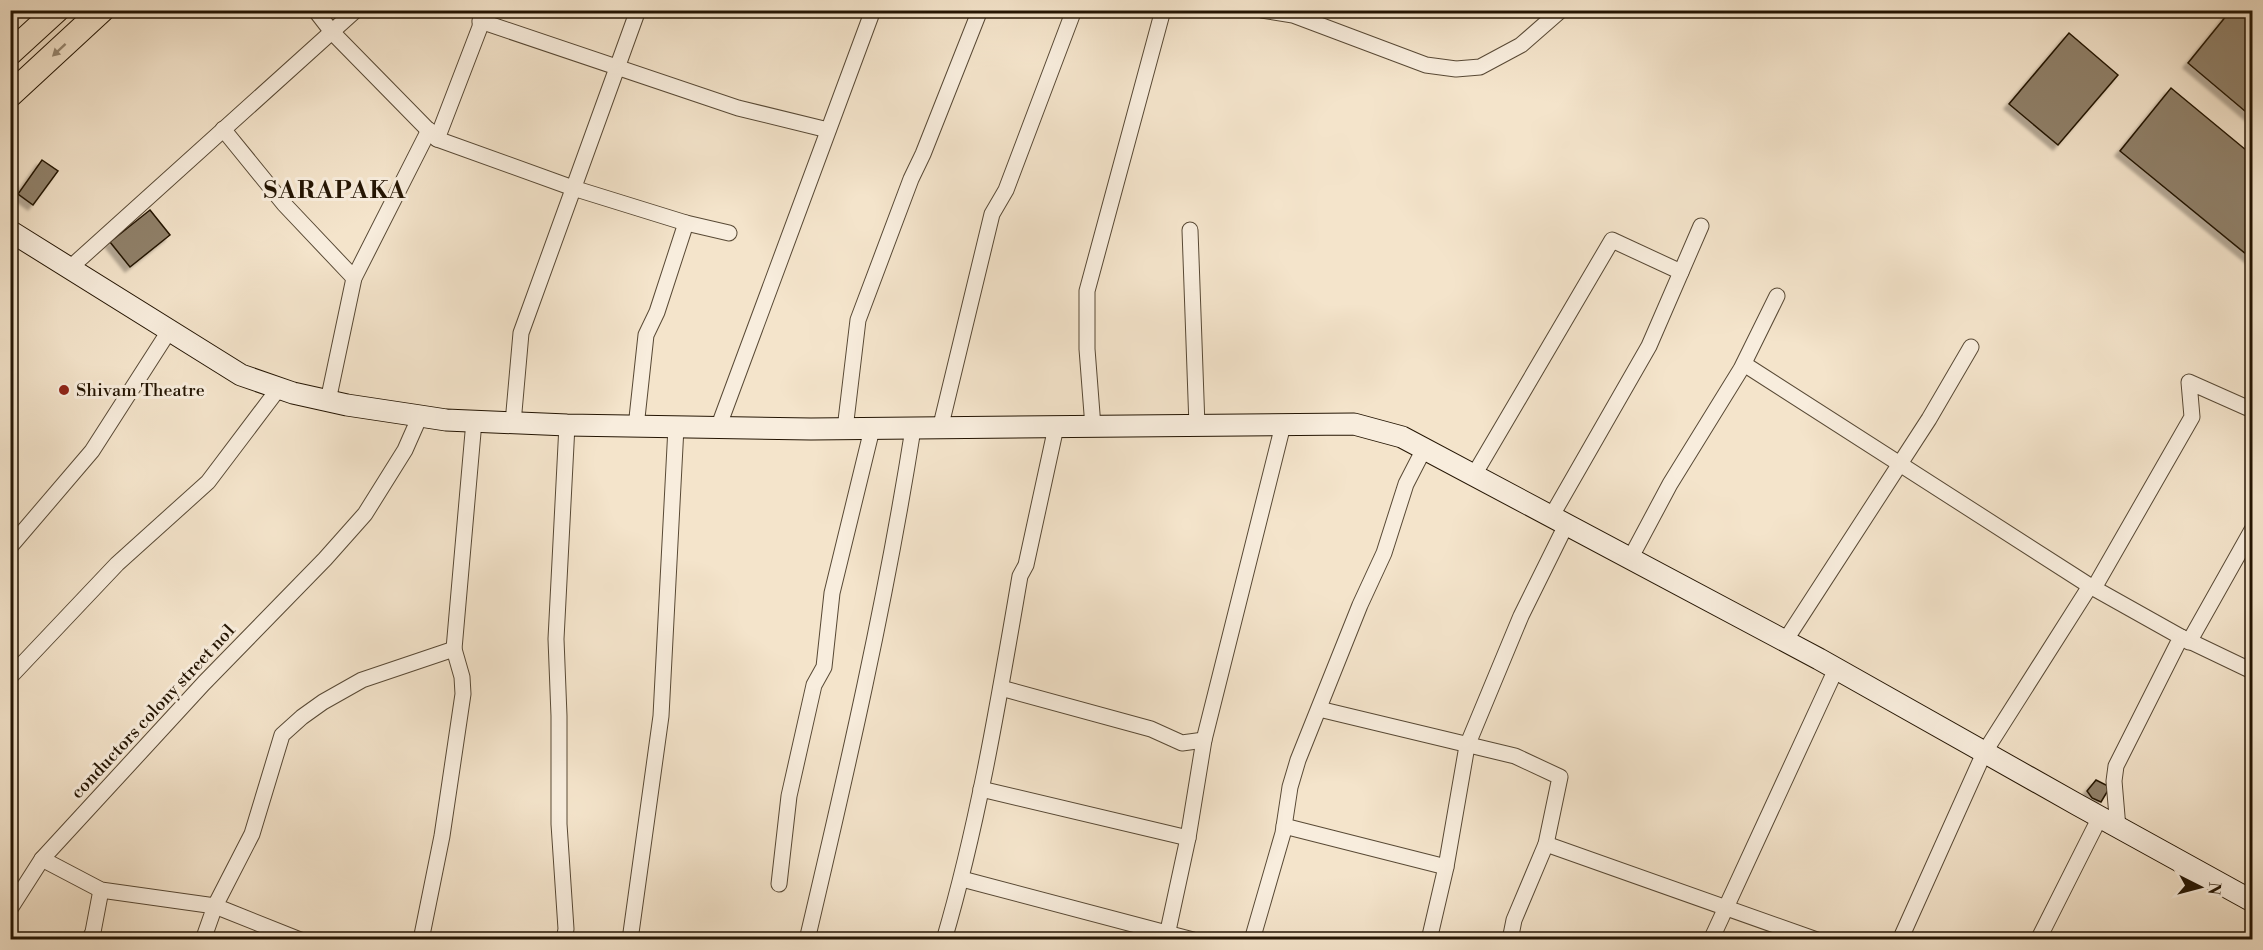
<svg xmlns="http://www.w3.org/2000/svg" width="2263" height="950" font-family="'Libre Bodoni',serif">
<style>
.building{fill:#90816b;stroke:#241503;stroke-width:1.5;filter:url(#shadow)}
.lines{fill:none;stroke-linecap:round;stroke-linejoin:round}
.minor-casing{stroke:#584935;stroke-width:17}
.secondary-casing{stroke:#241503;stroke-width:23}
.trunk-casing{stroke:#241503;stroke-width:26}
.minor{stroke:#f8eddd;stroke-width:15}
.secondary{stroke:#f8eddd;stroke-width:21}
.trunk{stroke:#f4e4cb;stroke-width:24}
.oneway{fill:#968771}
.poi-dot{fill:#8f2418;stroke:#f8eddd;stroke-width:2}
.labels{text-anchor:middle;stroke-width:6;stroke-linejoin:round;paint-order:stroke}
.poi-label{font-size:18px;fill:#241503;stroke:#f8eddd;text-anchor:start}
.street-label{font-size:18px;fill:#241503;stroke:#f8eddd}
.district-label{font-size:24px;font-weight:bold;letter-spacing:1.5px;fill:#241503;stroke:#f8eddd}
</style>
<defs>
<filter id="shadow"><feDropShadow dx="-5" dy="5" stdDeviation="1.5" flood-color="#0004"/></filter>
</defs>
<rect width="100%" height="100%" fill="#f4e4cb"/>
<filter id="stains"><feTurbulence type="fractalNoise" baseFrequency=".00333" numOctaves="4"/><feColorMatrix values="0 0 0 0 .2 0 0 0 0 .09 0 0 0 0 .02 0 0 0 .5 -.17"/></filter>
<radialGradient id="worn" r=".72"><stop offset=".6" stop-color="#630" stop-opacity="0"/><stop offset="1" stop-color="#630" stop-opacity=".3"/></radialGradient>
<g class="building">
<path d="M 2231,10 L 2252,10 L 2252,117 L 2188,63 Z"/>
<path d="M 2069,33 L 2118,75 L 2058,145 L 2009,104 Z"/>
<path d="M 2171,88 L 2252,155 L 2252,259 L 2120,151 Z"/>
<path d="M 42,160 L 58,171 L 33,205 L 18,194 Z"/>
<path d="M 150,210 L 170,235 L 130,267 L 110,242 Z"/>
<path d="M 2096,780 L 2110,787 L 2101,802 L 2092,798 L 2087,791 Z"/>
</g>
<g class="lines">
<defs>
<g id="minor">
<path d="M 315,10 L 332,32 L 437,139 L 573,188 L 686,223 L 657,312 L 646,335 L 636,427"/>
<path d="M 1262,10 L 1293,15 L 1426,65 L 1456,69 L 1480,67 L 1521,45 L 1561,10"/>
<path d="M 480,21 L 738,108 L 828,130"/>
<path d="M 223,129 L 284,204 L 354,278"/>
<path d="M 437,139 L 480,27 L 481,12"/>
<path d="M 686,223 L 729,233"/>
<path d="M 1190,230 L 1197,426"/>
<path d="M 71,267 L 356,10"/>
<path d="M 1744,364 L 2090,586 L 2181,637 L 2116,766 L 2114,781 L 2118,828"/>
<path d="M 328,401 L 354,278 L 429,130"/>
<path d="M 513,423 L 521,333 L 638,10"/>
<path d="M 1093,427 L 1087,349 L 1087,291 L 1163,10"/>
<path d="M 718,428 L 873,10"/>
<path d="M 845,429 L 858,320 L 911,179 L 923,154 L 980,10"/>
<path d="M 940,429 L 992,214 L 1006,190 L 1074,10"/>
<path d="M 1474,475 L 1612,240 L 1681,272"/>
<path d="M 1551,517 L 1649,346 L 1701,226"/>
<path d="M 10,547 L 92,451 L 169,331"/>
<path d="M 1630,559 L 1670,484 L 1741,369 L 1777,296"/>
<path d="M 2094,588 L 2192,417 L 2189,382 L 2252,410"/>
<path d="M 2181,637 L 2252,671"/>
<path d="M 1785,641 L 1929,419 L 1971,347"/>
<path d="M 2189,642 L 2252,530"/>
<path d="M 10,677 L 117,564 L 208,482 L 279,388"/>
<path d="M 1001,688 L 1151,729 L 1182,743 L 1204,740"/>
<path d="M 1319,709 L 1515,756 L 1560,777 L 1546,844 L 1514,920 L 1510,940"/>
<path d="M 981,789 L 1188,838"/>
<path d="M 1284,826 L 1446,867"/>
<path d="M 1546,844 L 1817,940"/>
<path d="M 962,879 L 1193,940"/>
<path d="M 779,884 L 789,796 L 814,685 L 824,667 L 832,593 L 872,429"/>
<path d="M 10,909 L 42,859"/>
<path d="M 89,940 L 93,932 L 101,890"/>
<path d="M 203,940 L 215,906 L 101,890 L 42,859 L 204,683 L 325,559 L 365,514 L 405,450 L 420,416"/>
<path d="M 300,940 L 215,906 L 252,834 L 282,735 L 302,717 L 323,702 L 362,680 L 454,649"/>
<path d="M 421,940 L 442,836 L 463,694 L 462,677 L 454,649 L 474,421"/>
<path d="M 564,940 L 566,929 L 559,824 L 559,716 L 556,639 L 567,425"/>
<path d="M 630,940 L 661,716 L 676,427"/>
<path d="M 807,940 C 847,770 886,601 913,429"/>
<path d="M 944,940 C 979,821 999,698 1020,576 L 1026,565 L 1056,427"/>
<path d="M 1166,940 L 1188,838 L 1204,740 L 1283,425"/>
<path d="M 1252,940 L 1283,833 L 1290,787 L 1298,760 L 1360,605 L 1384,553 L 1406,484 L 1424,449"/>
<path d="M 1429,940 L 1446,867 L 1467,746 L 1521,616 L 1566,525"/>
<path d="M 1711,940 L 1836,669"/>
<path d="M 1900,940 L 1984,753 L 2090,586"/>
<path d="M 2038,940 L 2100,817"/>
</g>
<path id="secondary" d="M 10,231 L 241,375 L 293,393 L 347,405 L 420,416 L 446,420 L 567,425 L 811,429 L 1354,424 L 1402,437 L 1819,659 L 2078,805 L 2252,901"/>
<g id="trunk">
<path d="M 10,53 L 57,10"/>
<path d="M 10,95 L 102,10"/>
</g>
</defs>
<use href="#minor" class="minor-casing"/>
<use href="#secondary" class="secondary-casing"/>
<use href="#trunk" class="trunk-casing"/>
<use href="#minor" class="minor"/>
<use href="#secondary" class="secondary"/>
<use href="#trunk" class="trunk"/>
</g>
<defs><path id="oneway-solid" d="M-6-.8H1V-3.2L6.5 0L1 3.2V.8H-6Z" transform="scale(1.5)"/></defs>
<use class="oneway" href="#oneway-solid" transform="translate(59 50) rotate(137)"/>
<circle class="poi-dot" cx="64" cy="390" r="6"/>
<g class="labels">
<g class="poi-label">
<text x="76" y="396">Shivam Theatre</text>
</g>
<g class="street-label">
<text transform="translate(153 711) rotate(-47)" y="6">conductors colony street no1</text>
</g>
<g class="district-label">
<text x="335" y="198">SARAPAKA</text>
</g>
</g>
<rect width="2263" height="950" fill="none" stroke="#f4e4cb" stroke-width="36"/>
<rect x="12" y="12" width="2239" height="926" fill="none" stroke="#241503" stroke-width="3"/>
<rect x="18" y="18" width="2227" height="914" fill="none" stroke="#241503" stroke-width="1.5"/>
<g transform="translate(2200 887) rotate(96)" stroke="#f8eddd" stroke-width="4.5" paint-order="stroke">
<path d="M0-4.5L10 22L0 15L-10 22Z" fill="#241503"/>
<text y="-9" font-size="16" font-weight="bold" text-anchor="middle" fill="#241503">N</text>
</g>
<rect width="100%" height="100%" filter="url(#stains)"/>
<rect width="100%" height="100%" fill="url(#worn)"/>
</svg>
